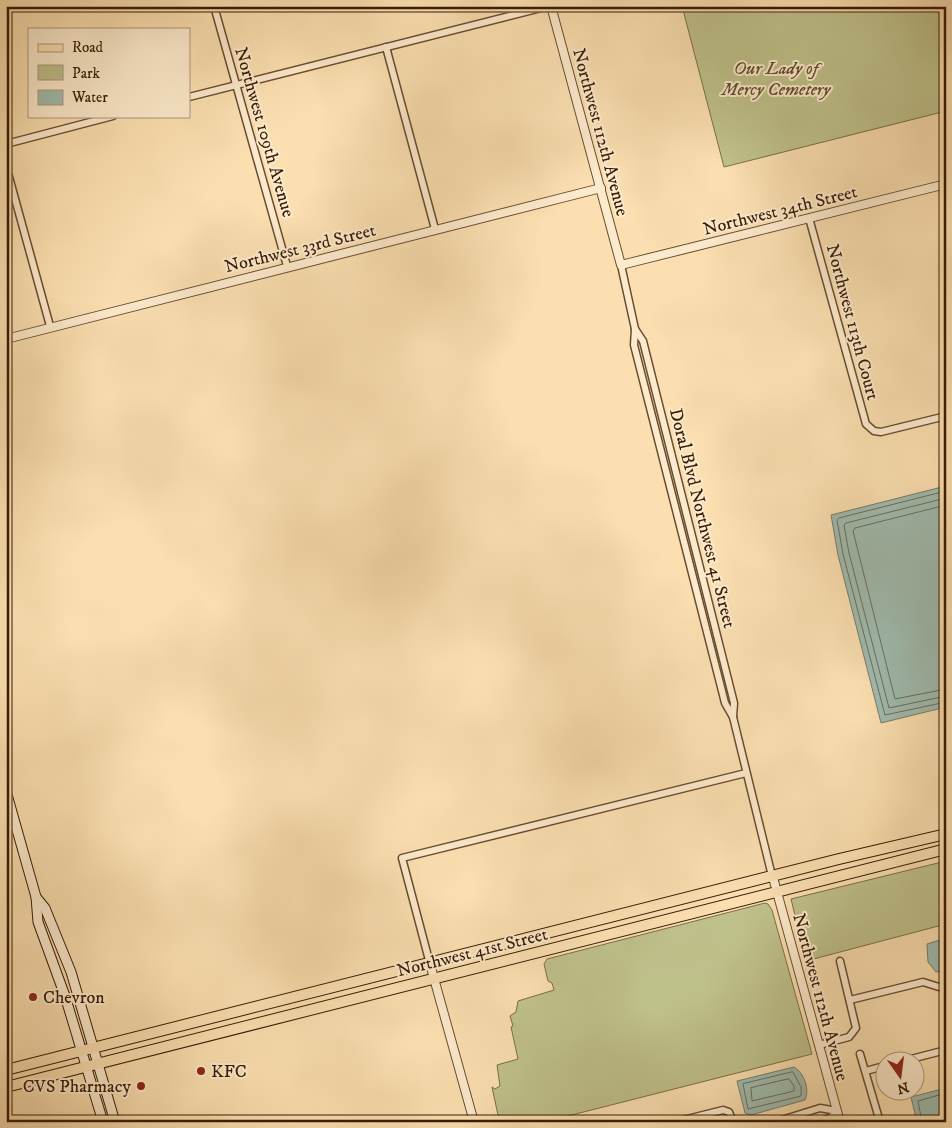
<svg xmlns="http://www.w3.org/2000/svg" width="952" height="1128" font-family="'IM FELL DW Pica',serif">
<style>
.green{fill:#bfc18b;stroke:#7c6e48}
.water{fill:#9fbcb0;stroke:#767c6c}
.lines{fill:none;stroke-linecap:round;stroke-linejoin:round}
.shore{stroke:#6c6c5a;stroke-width:1}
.minor-casing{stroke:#694c30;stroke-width:9}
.tertiary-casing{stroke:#694c30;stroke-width:10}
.secondary-casing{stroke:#381b05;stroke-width:11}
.primary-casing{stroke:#381b05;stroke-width:12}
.minor{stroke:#fceacc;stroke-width:6}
.tertiary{stroke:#fceacc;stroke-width:8}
.secondary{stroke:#fceacc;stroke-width:9}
.primary{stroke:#fbdfb0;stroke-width:10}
.poi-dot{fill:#8f2418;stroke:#fceacc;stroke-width:2}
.labels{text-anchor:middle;stroke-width:4;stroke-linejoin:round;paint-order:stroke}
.park-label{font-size:18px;font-style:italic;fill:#604d2d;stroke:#fceacc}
.street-label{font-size:18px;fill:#381b05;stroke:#fceacc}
.poi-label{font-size:18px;fill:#381b05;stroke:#fceacc;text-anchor:start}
</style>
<rect width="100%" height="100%" fill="#fbdfb0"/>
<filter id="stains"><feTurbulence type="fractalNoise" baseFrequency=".004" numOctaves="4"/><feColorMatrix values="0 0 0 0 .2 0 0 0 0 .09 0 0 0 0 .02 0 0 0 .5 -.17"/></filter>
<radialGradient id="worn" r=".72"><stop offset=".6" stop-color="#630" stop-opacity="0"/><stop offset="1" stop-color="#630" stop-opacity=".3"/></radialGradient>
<g class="green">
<path d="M 682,6 L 946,6 L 946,111 L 724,167 Z"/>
<path d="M 946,861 L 946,924 L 806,961 L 791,899 Z"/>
<path d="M 765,903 L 768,904 L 772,910 L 812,1054 L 544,1122 L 504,1122 L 503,1117 L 498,1115 L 492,1087 L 495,1089 L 500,1086 L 497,1065 L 518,1059 L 511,1027 L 513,1026 L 510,1016 L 516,1012 L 518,1001 L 554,990 L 552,983 L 548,981 L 544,964 L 547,959 Z"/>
</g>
<g class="water">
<path d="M 946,486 L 946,707 L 881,723 L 838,555 L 831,515 Z"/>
<path d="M 946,938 L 946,957 L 943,960 L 942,971 L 936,972 L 928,962 L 927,944 Z"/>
<path d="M 794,1067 C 804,1073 810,1089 805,1100 L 751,1115 L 745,1113 L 737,1081 Z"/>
<path d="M 946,1088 L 946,1122 L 917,1122 L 911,1097 Z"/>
</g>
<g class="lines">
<g class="shore">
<path d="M 946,491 L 839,518 L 837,520 L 843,554 L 885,715 L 946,702"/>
<path d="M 946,498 L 846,523 L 844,525 L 849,553 L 889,708 L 946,696"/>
<path d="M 946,505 L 855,528 L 853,531 L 895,699 L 946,689"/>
<path d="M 793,1072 L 801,1087 L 801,1096 L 748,1109 L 743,1084 Z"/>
<path d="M 789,1079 L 794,1086 L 794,1091 L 752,1101 L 751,1088 Z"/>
<path d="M 922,1122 L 918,1101 L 946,1093"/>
</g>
<defs>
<g id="minor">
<path d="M 214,6 L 287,266"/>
<path d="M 386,47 L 435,229"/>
<path d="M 189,97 L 549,6"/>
<path d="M 6,144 L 113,116"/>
<path d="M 6,166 L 50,326"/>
<path d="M 809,218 L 866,424 L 874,431 L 881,432 L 946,416"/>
<path d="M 621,265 L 635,329 L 634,345 L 725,703 L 733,717 L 773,880"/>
<path d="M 635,329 L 643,341 L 734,703 L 733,717"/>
<path d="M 430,964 L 402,858 L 746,773"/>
<path d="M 850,1000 L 923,982 L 939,987 L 946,986"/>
<path d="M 819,1045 L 849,1037 L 856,1028 L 840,961"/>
<path d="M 860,1054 L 880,1122"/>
<path d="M 907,1060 L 946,1050"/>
<path d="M 866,1071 L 884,1066"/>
<path d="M 800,1116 L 807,1122"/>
<path d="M 675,1122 L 723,1110 L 729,1112 L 733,1122"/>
<path d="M 775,1122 L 820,1108 L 837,1111 L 830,1118 L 818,1122"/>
</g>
<g id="tertiary">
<path d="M 551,6 L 621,265 L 946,184"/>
<path d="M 6,339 L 601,188"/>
<path d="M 774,881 L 840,1122"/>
<path d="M 430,964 L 474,1122"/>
</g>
<g id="secondary">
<path d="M 6,791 L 36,897 L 38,922 L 65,996 L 103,1122"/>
<path d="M 36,897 L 45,908 L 71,972 L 115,1122"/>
</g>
<g id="primary">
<path d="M 6,1070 L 839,859 L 946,834"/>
<path d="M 6,1087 L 946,849"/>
</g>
</defs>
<use href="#minor" class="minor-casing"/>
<use href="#tertiary" class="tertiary-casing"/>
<use href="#secondary" class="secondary-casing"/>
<use href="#primary" class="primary-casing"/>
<use href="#minor" class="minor"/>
<use href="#tertiary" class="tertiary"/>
<use href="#secondary" class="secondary"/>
<use href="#primary" class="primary"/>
</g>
<g class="poi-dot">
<circle cx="33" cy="997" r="5"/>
<circle cx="201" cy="1071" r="5"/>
<circle cx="141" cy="1086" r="5"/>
</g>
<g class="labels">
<g class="park-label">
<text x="776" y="74">Our Lady of<tspan x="776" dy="21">Mercy Cemetery</tspan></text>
</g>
<g class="street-label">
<text transform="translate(265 132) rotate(74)" y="6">Northwest 109th Avenue</text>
<text transform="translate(601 132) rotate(75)" y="6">Northwest 112th Avenue</text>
<text transform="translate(780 210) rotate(-14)" y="6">Northwest 34th Street</text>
<text transform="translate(300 248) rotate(-14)" y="6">Northwest 33rd Street</text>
<text transform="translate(853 322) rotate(75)" y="6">Northwest 113th Court</text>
<text transform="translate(703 518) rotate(76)" y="6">Doral Blvd Northwest 41 Street</text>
<text transform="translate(472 952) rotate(-14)" y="6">Northwest 41st Street</text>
<text transform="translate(821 997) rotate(75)" y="6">Northwest 112th Avenue</text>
</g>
<g class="poi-label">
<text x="43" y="1003">Chevron</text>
<text x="211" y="1077">KFC</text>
<text x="131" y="1092" text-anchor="end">CVS Pharmacy</text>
</g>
</g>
<rect width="952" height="1128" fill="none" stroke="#fbdfb0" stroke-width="25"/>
<rect x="8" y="8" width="937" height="1113" fill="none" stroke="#381b05" stroke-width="2.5"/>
<rect x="12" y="12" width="927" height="1103" fill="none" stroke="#381b05"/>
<rect x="28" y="28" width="162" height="90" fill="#fceacc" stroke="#ae977c"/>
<rect x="38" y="44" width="25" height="8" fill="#fbdfb0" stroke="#ae977c"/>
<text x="72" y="52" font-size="15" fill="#381b05">Road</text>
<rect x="38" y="65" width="25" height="15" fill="#bfc18b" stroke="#ae977c"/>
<text x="72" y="78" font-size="15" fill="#381b05">Park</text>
<rect x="38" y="90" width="25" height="15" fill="#9fbcb0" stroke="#ae977c"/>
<text x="72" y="102" font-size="15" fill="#381b05">Water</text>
<g transform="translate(900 1076) rotate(166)"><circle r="24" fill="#fceacc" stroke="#ae977c"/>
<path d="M0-4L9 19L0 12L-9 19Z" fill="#8f2418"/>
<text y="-8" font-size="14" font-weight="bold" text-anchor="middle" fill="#381b05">N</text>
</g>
<rect width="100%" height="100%" filter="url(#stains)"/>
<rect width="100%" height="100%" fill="url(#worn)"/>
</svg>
